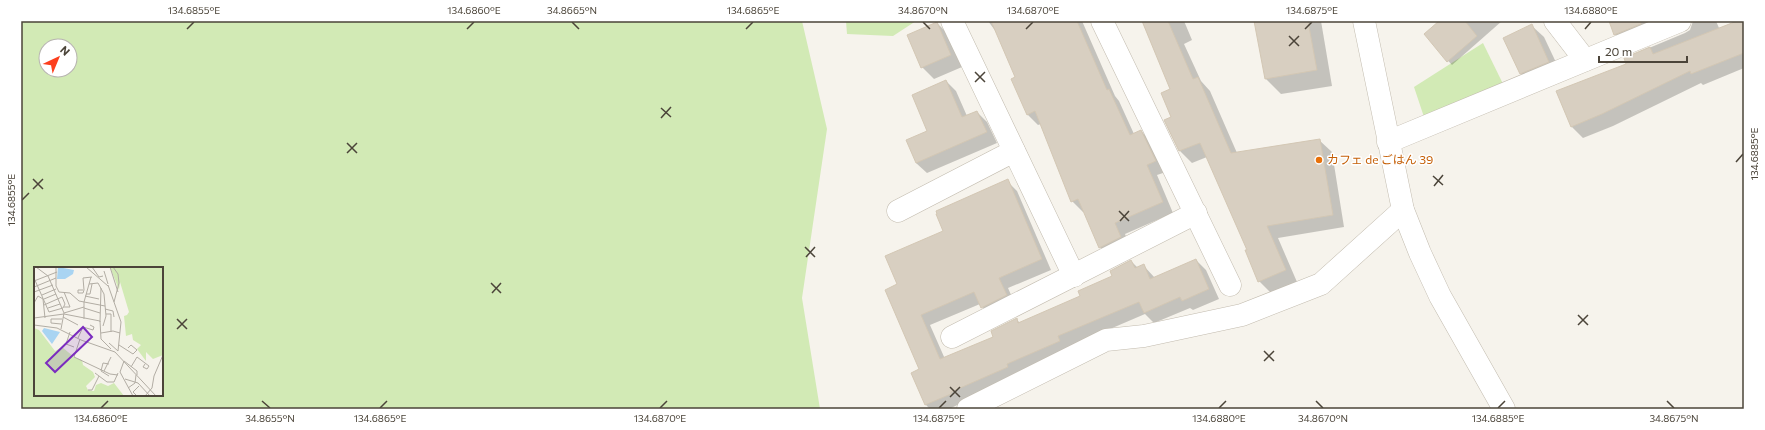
<svg xmlns="http://www.w3.org/2000/svg" width="1765" height="430" font-family="Commissioner,'Noto Sans JP',sans-serif">
<style>
.green{fill:#d2eab5;fill-rule:evenodd}
.shadow{fill:#0003}
.building{fill:#d8cfc1;stroke:#d3c7b4}
.lines{fill:none;stroke-linecap:round;stroke-linejoin:round}
.minor-casing{stroke:#c2bbae;stroke-width:23}
.tertiary-casing{stroke:#c2bbae;stroke-width:23}
.minor{stroke:#fff;stroke-width:22}
.tertiary{stroke:#fff;stroke-width:22}
.ticks{fill:none;stroke:#4b4439;stroke-width:1.5}
.food-dot{fill:#e8710a;stroke:#fff;stroke-width:1.5}
.labels{text-anchor:middle;stroke-width:3;stroke-linejoin:round;paint-order:stroke}
.food-label{font-size:12px;fill:#c56008;stroke:#fff;text-anchor:start}
.inset-road{fill:none;stroke:#b2ada4;stroke-width:1}
.view{fill:#7b2cbf;fill-opacity:0.15;stroke:#7b2cbf;stroke-width:2}
.inset-edge{fill:none;stroke:#4b4439;stroke-width:2}
.neatline{fill:none;stroke:#4b4439;stroke-width:1.5}
.ticks-label{font-size:10px;text-anchor:middle;fill:#4b4439}
</style>
<rect width="100%" height="100%" fill="#f6f3ec"/>
<g class="green">
<path d="M 21,21 L 802,21 L 827,129 L 802,298 L 820,409 L 21,409 ZM 46,46 L 70,46 L 70,70 L 46,70 ZM 35,268 L 162,268 L 162,395 L 35,395 Z"/>
<path d="M 846,21 L 916,21 L 893,36 L 847,34 Z"/>
<path d="M 1483,43 L 1505,88 L 1425,120 L 1414,87 Z"/>
</g>
<g class="shadow">
<path d="M 988,21 L 1082,21 L 1115,96 L 1119,101 L 1134,134 L 1141,131 L 1151,141 L 1166,172 L 1157,175 L 1173,213 L 1125,234 L 1131,248 L 1111,258 L 1100,247 L 1084,211 L 1083,212 L 1072,201 L 1041,124 L 1038,125 L 1027,114 L 1017,78 L 997,33 Z"/>
<path d="M 1142,21 L 1184,21 L 1192,40 L 1184,44 L 1201,81 L 1210,91 L 1237,153 L 1319,140 L 1332,152 L 1344,227 L 1278,238 L 1297,282 L 1271,293 L 1259,281 L 1248,250 L 1207,157 L 1192,163 L 1180,151 L 1165,121 L 1173,117 L 1172,90 Z"/>
<path d="M 1255,21 L 1321,21 L 1332,86 L 1281,94 L 1266,79 Z"/>
<path d="M 1440,21 L 1502,21 L 1452,65 L 1441,53 Z"/>
<path d="M 1610,21 L 1686,21 L 1627,46 L 1615,34 Z"/>
<path d="M 1693,21 L 1716,21 L 1719,28 L 1742,21 L 1744,23 L 1744,68 L 1703,85 L 1701,83 L 1613,126 L 1583,138 L 1571,126 L 1627,64 L 1625,58 L 1685,33 L 1690,30 Z"/>
<path d="M 937,23 L 949,35 L 962,67 L 934,79 L 922,67 Z"/>
<path d="M 1532,26 L 1544,37 L 1561,73 L 1533,85 L 1521,73 Z"/>
<path d="M 946,81 L 956,91 L 967,116 L 977,112 L 987,122 L 997,143 L 927,173 L 916,163 Z"/>
<path d="M 1007,181 L 1017,191 L 1051,270 L 1008,288 L 1016,306 L 992,318 L 980,304 L 930,325 L 945,359 L 994,337 L 1016,319 L 1020,323 L 1081,297 L 1113,277 L 1131,261 L 1138,268 L 1143,265 L 1155,278 L 1196,260 L 1206,270 L 1219,299 L 1193,310 L 1190,308 L 1154,323 L 1145,314 L 1068,347 L 1070,351 L 949,409 L 930,409 L 926,405 L 912,373 L 921,370 L 898,285 L 944,231 Z"/>
</g>
<g class="building">
<path d="M 991,21 L 1077,21 L 1107,90 L 1109,89 L 1130,135 L 1141,130 L 1156,161 L 1147,165 L 1163,202 L 1115,223 L 1121,237 L 1099,248 L 1078,199 L 1071,202 L 1035,111 L 1027,115 L 1011,79 L 1015,77 Z"/>
<path d="M 1142,21 L 1168,21 L 1193,79 L 1198,77 L 1231,153 L 1320,139 L 1333,215 L 1267,226 L 1286,270 L 1258,282 L 1245,250 L 1247,250 L 1200,143 L 1179,151 L 1164,120 L 1171,117 L 1161,93 L 1170,89 Z"/>
<path d="M 1254,21 L 1308,21 L 1317,70 L 1265,79 Z"/>
<path d="M 1439,21 L 1465,21 L 1477,36 L 1447,62 L 1424,34 Z"/>
<path d="M 1609,21 L 1640,21 L 1641,24 L 1614,35 Z"/>
<path d="M 1737,21 L 1744,21 L 1744,53 L 1691,74 L 1690,71 L 1602,114 L 1571,127 L 1556,91 L 1626,64 L 1624,58 L 1650,47 L 1653,54 Z"/>
<path d="M 937,22 L 951,55 L 921,68 L 907,35 Z"/>
<path d="M 1532,24 L 1549,62 L 1520,74 L 1503,38 Z"/>
<path d="M 946,80 L 962,117 L 977,111 L 987,132 L 916,163 L 906,140 L 927,131 L 912,95 Z"/>
<path d="M 1008,179 L 1042,259 L 999,278 L 1007,295 L 981,308 L 974,292 L 921,315 L 940,359 L 993,337 L 991,331 L 1017,318 L 1018,323 L 1080,296 L 1078,291 L 1112,276 L 1110,271 L 1131,260 L 1135,268 L 1144,264 L 1150,279 L 1196,259 L 1209,289 L 1182,301 L 1180,297 L 1144,313 L 1139,302 L 1058,336 L 1060,341 L 1007,364 L 1008,367 L 951,392 L 951,394 L 925,405 L 911,373 L 919,369 L 885,290 L 897,284 L 885,256 L 943,231 L 936,214 L 937,214 L 936,211 Z"/>
</g>
<g class="lines">
<defs>
<g id="minor">
<path d="M 952,21 L 1074,276"/>
<path d="M 1102,21 L 1230,285"/>
<path d="M 1555,21 L 1585,60"/>
<path d="M 1388,142 L 1680,21"/>
<path d="M 898,211 L 1014,151"/>
<path d="M 952,337 L 1196,213"/>
<path d="M 968,409 L 1106,340 L 1144,336 L 1242,315 L 1321,284 L 1403,210"/>
</g>
<path id="tertiary" d="M 1364,21 L 1403,210 L 1420,253 L 1440,296 L 1504,409"/>
</defs>
<use href="#minor" class="minor-casing"/>
<use href="#tertiary" class="tertiary-casing"/>
<use href="#minor" class="minor"/>
<use href="#tertiary" class="tertiary"/>
</g>
<path class="ticks" d="M 572,22 L 579,29M 923,22 L 930,29M 187,29 L 194,22M 467,29 L 474,22M 746,29 L 753,22M 1026,29 L 1033,22M 1305,29 L 1312,22M 1585,29 L 1591,22M 1289,36 L 1299,46M 1289,46 L 1299,36M 975,72 L 985,82M 975,82 L 985,72M 661,108 L 671,117M 661,118 L 671,107M 347,143 L 357,153M 347,153 L 357,143M 1736,162 L 1743,154M 1433,176 L 1443,185M 33,179 L 43,189M 1434,186 L 1443,175M 33,189 L 43,179M 22,200 L 29,193M 1119,211 L 1129,221M 1120,221 L 1129,211M 805,247 L 815,257M 806,257 L 815,247M 491,283 L 501,293M 492,293 L 501,283M 1578,315 L 1588,325M 177,319 L 187,329M 1578,325 L 1588,315M 177,329 L 187,319M 1264,351 L 1274,361M 1264,361 L 1274,351M 950,387 L 960,397M 950,397 L 960,387M 262,401 L 270,408M 1316,401 L 1323,408M 1667,401 L 1674,408M 101,408 L 108,401M 380,408 L 387,401M 660,408 L 667,401M 939,408 L 946,401M 1219,408 L 1226,401M 1498,408 L 1505,401"/>
<circle class="food-dot" cx="1319" cy="160" r="4"/>
<g class="labels">
<g class="food-label">
<text x="1327" y="164">カフェ de ごはん 39</text>
</g>
</g>
<g transform="translate(34 267)">
<rect width="129" height="129" fill="#f6f3ec"/>
<path d="M 76,0 L 129,0 L 129,88 L 119,92 L 112,85 L 112,94 L 103,82 L 107,78 L 99,73 L 98,67 L 92,69 L 90,49 L 93,48 L 96,58 L 93,48 L 95,45 L 86,15 L 85,23 ZM 0,61 L 5,63 L 21,84 L 28,80 L 40,90 L 48,93 L 49,98 L 59,105 L 61,110 L 52,119 L 54,123 L 60,124 L 62,118 L 67,116 L 74,119 L 80,116 L 90,129 L 0,129 Z" fill="#d2eab5"/>
<path d="M 24,0 L 40,3 L 39,7 L 31,12 L 23,12 ZM 10,61 L 26,65 L 18,77 L 8,64 Z" fill="#a9d4f2"/>
<path class="inset-road" d="M 2,0 L 14,9 L 30,46 L 27,62M 22,0 L 22,19 L 25,25 L 36,26 L 45,34 L 71,39M 33,0 L 46,0M 52,0 L 74,19M 58,0 L 65,10 L 69,9M 76,0 L 84,25M 79,0 L 84,7 L 85,16 L 80,35M 70,4 L 74,17M 0,11 L 15,45M 0,14 L 23,5M 55,17 L 64,16 L 70,27 L 72,49 L 69,59M 74,18 L 87,55 L 84,84M 0,20 L 22,11M 49,23 L 44,23 L 44,26 L 49,26 L 50,23 L 49,11 L 58,10M 0,25 L 19,18M 52,27 L 56,27 L 58,17M 8,28 L 22,22M 51,29 L 65,32M 10,32 L 22,27M 0,36 L 4,29 L 9,32 L 11,51M 10,38 L 28,30 L 31,37 L 29,41 L 15,45M 30,40 L 36,40 L 30,25M 14,41 L 26,37M 50,41 L 66,46M 71,42 L 79,44 L 80,50M 30,46 L 50,40M 72,47 L 77,47 L 77,65M 29,50 L 44,58M 0,51 L 30,47 L 66,54 L 67,72 L 77,82M 50,52 L 50,35 L 57,10M 66,55 L 67,21M 27,57 L 17,56 L 17,52 L 28,52M 0,58 L 23,61 L 47,73 L 81,85 L 122,129M 36,65 L 32,77 L 40,80M 67,66 L 79,64 L 86,66M 44,71 L 49,60 L 59,63 L 60,60 L 56,58M 46,72 L 40,90 L 76,107 L 84,108M 75,76 L 84,84M 85,78 L 99,87 L 103,83 L 97,78 L 94,81M 75,97 L 69,96 L 67,104 L 75,109M 97,100 L 103,90 L 115,99 L 113,102 L 109,100 L 111,97M 70,104 L 77,90M 61,106 L 73,115 L 80,115 L 84,106M 91,112 L 104,116 L 116,129M 94,121 L 101,116 L 102,108M 54,123 L 58,123 L 65,109M 99,129 L 86,105 L 90,94 L 103,104 L 103,108M 103,129 L 99,125 L 105,119M 111,129 L 118,121 L 120,109 L 129,88"/>
<path class="view" d="M 49,60 L 58,70 L 21,105 L 12,96 Z"/>
<rect width="129" height="129" class="inset-edge"/>
</g>
<rect width="1765" height="430" fill="none" stroke="#ffffff" stroke-width="44"/>
<g transform="translate(58 58) rotate(44)"><circle r="19" fill="#ffffff" stroke="#b7b4b0"/>
<path d="M0-3L7 15L0 10L-7 15Z" fill="#fc3f1d"/>
<text y="-6" font-size="11" font-weight="bold" text-anchor="middle" fill="#4b4439">N</text>
</g>
<path d="M1599 56v6h88v-6" fill="none" stroke="#4b4439" stroke-width="2"/>
<text x="1605" y="56" font-size="12" fill="#4b4439" stroke="#ffffff" stroke-width="3" paint-order="stroke">20 m</text>
<rect x="22" y="22" width="1721" height="386" class="neatline"/>
<g class="ticks-label">
<text x="194" y="14">134.6855°E</text>
<text x="474" y="14">134.6860°E</text>
<text x="572" y="14">34.8665°N</text>
<text x="753" y="14">134.6865°E</text>
<text x="923" y="14">34.8670°N</text>
<text x="1033" y="14">134.6870°E</text>
<text x="1312" y="14">134.6875°E</text>
<text x="1591" y="14">134.6880°E</text>
<text transform="translate(1754 154) rotate(-90)" y="4">134.6885°E</text>
<text transform="translate(11 200) rotate(-90)" y="4">134.6855°E</text>
<text x="101" y="422">134.6860°E</text>
<text x="270" y="422">34.8655°N</text>
<text x="380" y="422">134.6865°E</text>
<text x="660" y="422">134.6870°E</text>
<text x="939" y="422">134.6875°E</text>
<text x="1219" y="422">134.6880°E</text>
<text x="1323" y="422">34.8670°N</text>
<text x="1498" y="422">134.6885°E</text>
<text x="1674" y="422">34.8675°N</text>
</g>
</svg>
